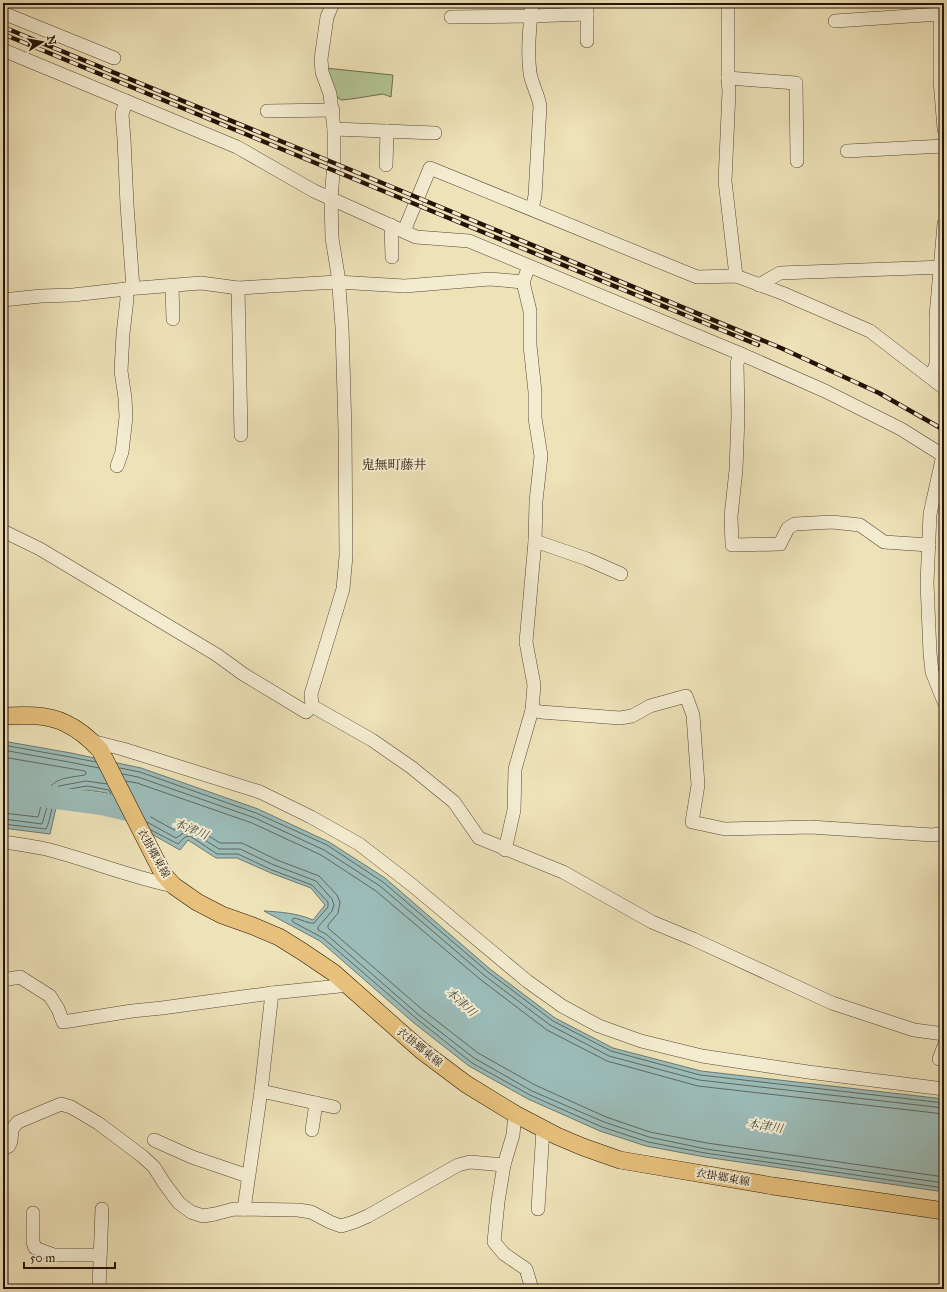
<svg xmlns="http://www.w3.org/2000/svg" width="947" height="1292" font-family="'IM FELL Great Primer','Noto Serif JP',serif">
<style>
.green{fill:#b3c493;stroke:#6c6b4c}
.water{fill:#9cbcb8;stroke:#6c7870}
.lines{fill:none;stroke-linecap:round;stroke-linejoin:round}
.shore{stroke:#60675e;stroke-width:1}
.river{stroke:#9cbcb8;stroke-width:22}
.minor-casing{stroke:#564632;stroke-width:14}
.major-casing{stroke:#241205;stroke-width:18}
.minor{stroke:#f4ecd1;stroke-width:13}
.major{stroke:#e7c17c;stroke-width:17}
.rail-casing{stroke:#241205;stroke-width:4.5}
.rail{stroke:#f4ecd1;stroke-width:3;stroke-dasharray:9;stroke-linecap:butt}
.labels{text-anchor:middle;stroke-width:4;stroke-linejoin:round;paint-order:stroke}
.street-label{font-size:11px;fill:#241205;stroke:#f4ecd1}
.water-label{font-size:12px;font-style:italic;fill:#4e4e44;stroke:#f4ecd1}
.quarter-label{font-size:13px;fill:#241205;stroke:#f4ecd1}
</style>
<rect width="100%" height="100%" fill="#eee2b8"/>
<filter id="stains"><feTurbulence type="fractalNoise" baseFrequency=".005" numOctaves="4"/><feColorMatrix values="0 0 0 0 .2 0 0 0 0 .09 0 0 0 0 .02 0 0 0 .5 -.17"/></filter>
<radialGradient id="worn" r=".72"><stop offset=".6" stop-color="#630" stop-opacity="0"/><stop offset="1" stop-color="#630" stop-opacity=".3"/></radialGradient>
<path class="green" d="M 325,68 L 393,75 L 391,97 L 383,94 L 351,99 L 341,100 L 336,96 Z"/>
<path class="water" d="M 3,741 L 71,753 L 141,768 L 258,809 L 329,842 L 385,878 L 490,969 L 555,1018 L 613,1048 L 701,1071 L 944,1099 L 944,1192 L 705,1157 L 646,1146 L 600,1131 L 528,1099 L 469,1066 L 414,1023 L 320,941 L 264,911 C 280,912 297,913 313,920 L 325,905 L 311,888 L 271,873 L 237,858 L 216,858 L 188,840 L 180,850 L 114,813 L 107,793 L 87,790 L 63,794 L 56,808 L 50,834 L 3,828 Z"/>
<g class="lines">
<g class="shore">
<path d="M 3,745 L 70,757 L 96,762"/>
<path d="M 3,750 L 69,762 L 99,768"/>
<path d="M 3,757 L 85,771 L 86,773 L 85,775 C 61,779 52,777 42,802 C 40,807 40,812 38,817 L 3,813"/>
<path d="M 120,768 L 140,772 L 256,813 L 327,845 L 383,882 L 488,972 L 553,1021 L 611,1051 L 700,1075 L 944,1103"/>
<path d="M 123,774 L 138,777 L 255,818 L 324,850 L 380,886 L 485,976 L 550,1025 L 609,1056 L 699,1080 L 944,1108"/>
<path d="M 126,781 L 137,783 L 252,823 L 321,855 L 376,891 L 481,980 L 547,1030 L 607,1061 L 698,1086 L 944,1114"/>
<path d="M 142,812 L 174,830 L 184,825 L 193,826 L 220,843 L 242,843 L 277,860 L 319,876 L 337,895 L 340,902 L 338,913 L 328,925 L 328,928 L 424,1011 L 478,1053 L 535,1085 L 606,1117 L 650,1132 L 707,1143 L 944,1177"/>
<path d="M 3,819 L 42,824 L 48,804 L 55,790 L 59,786 L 86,781 L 107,784"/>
<path d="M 147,822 L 176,838 L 185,832 L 191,831 L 219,849 L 240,849 L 274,865 L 316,881 L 332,899 L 334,905 L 332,911 L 318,927 L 318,930 L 326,934 L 420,1016 L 474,1058 L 532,1091 L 604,1122 L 649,1137 L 706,1149 L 944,1183"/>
<path d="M 3,824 L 46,829 C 52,818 50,798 63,790 L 87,786 L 109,790 L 117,810 L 121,813"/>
<path d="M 151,830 L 178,844 L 185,837 L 190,836 L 217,854 L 238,854 L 272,870 L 312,885 L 328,902 L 328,907 L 314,923 C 309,924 300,919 294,918 L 292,920 L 293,922 L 323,938 L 417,1019 L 472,1063 L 530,1095 L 602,1127 L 648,1142 L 705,1153 L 944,1188"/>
</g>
<path class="river" d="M 3,791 L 102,804 L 140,813"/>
<defs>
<g id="minor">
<path d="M 333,3 L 327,17 L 321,59 L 322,72 L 330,94 L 334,129 L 334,163 L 331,198 L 332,238 L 338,275 L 342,327 L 345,430 L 346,556 L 343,589 L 311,694 L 312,706 L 372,740 L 411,767 L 454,802 L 479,838 L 563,872 L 652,922 L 693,939 L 832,1003 L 914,1030 L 944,1034"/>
<path d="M 532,3 C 530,26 527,50 530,73 C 532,85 538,94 540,106 L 535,196 L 532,208"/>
<path d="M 587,3 L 587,41"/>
<path d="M 728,3 L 728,78 L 729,91 L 725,181 L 736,276"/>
<path d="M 940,3 L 940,80 L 944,129"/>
<path d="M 3,13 L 114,58"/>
<path d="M 451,17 L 531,16 L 587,14"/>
<path d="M 835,21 L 940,14"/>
<path d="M 3,50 L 237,147 L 314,191 L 416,237 L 469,241 L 741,354 L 825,391 L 901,429 L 944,456"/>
<path d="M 728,78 L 796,83 L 797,161"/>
<path d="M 126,101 L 122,114 L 124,139 L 127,205 L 133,288"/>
<path d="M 267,111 L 333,110"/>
<path d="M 334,129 L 435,133"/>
<path d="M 847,151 L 944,146"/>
<path d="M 386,165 L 387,131"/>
<path d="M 391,225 L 392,257"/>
<path d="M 404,231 L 430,168 L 697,277 L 736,276 L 782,293 L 870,331 L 944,388"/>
<path d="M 759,285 L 780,273 L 944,267"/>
<path d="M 172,286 L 173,319"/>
<path d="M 238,288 L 241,435"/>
<path d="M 3,300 L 41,296 L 73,295 L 126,289 L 201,283 L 238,288 L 337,282 L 405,286 L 490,279 L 523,282"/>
<path d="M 741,354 L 737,363 L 738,416 L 736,470 L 731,516 L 732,545 L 780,544 L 788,528 L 795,524 L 832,522 L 860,525 L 884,542 L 929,545"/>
<path d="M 931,377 L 936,364 L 936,316 L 944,224"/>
<path d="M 943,455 L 930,514 L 927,583 L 930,653 L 932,672 L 944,702"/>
<path d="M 117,466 L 122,452 L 126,417 L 125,398 L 121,371 L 123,334 L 127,299 L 126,289"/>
<path d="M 3,531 L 40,549 L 217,655 L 243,674 L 306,712 L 312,706"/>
<path d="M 535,541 L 587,559 L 621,574"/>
<path d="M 532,710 L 541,712 L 620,718 L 632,716 L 650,706 L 686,696 L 693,715 L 698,785 L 692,822 L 725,829 L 810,827 L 933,835 L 944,833"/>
<path d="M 91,741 L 123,749 L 260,792 L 311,817 L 359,844 L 412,885 L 527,981 L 562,1006 L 599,1026 L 641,1041 L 702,1056 L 808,1072 L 944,1089"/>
<path d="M 3,842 C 17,844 32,846 46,849 C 89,860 130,877 174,886"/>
<path d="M 505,850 L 514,810 L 515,769 L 532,710 L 534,685 L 526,642 L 535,541 L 536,501 L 541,456 L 535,418 L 535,392 L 530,345 L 530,311 L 523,282 L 529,266"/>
<path d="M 3,980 L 20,977 L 50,996 L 58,1009 L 63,1022 L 132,1011 L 162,1008 L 272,993 L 349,985"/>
<path d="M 944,1046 L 939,1059 L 944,1060"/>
<path d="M 261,1091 L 334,1107"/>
<path d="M 515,1114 L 513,1135 L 504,1165 L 498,1202 L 494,1242 L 504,1254 L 526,1269 L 532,1289"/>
<path d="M 312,1130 L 316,1103"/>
<path d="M 154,1140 L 192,1157 L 248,1176"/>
<path d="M 3,1149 L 9,1146 L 11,1141 L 12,1129 L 18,1122 L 61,1104 L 71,1107 L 98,1123 L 142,1156 L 154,1167 L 164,1183 L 179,1203 L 191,1212 L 203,1216 L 215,1214 L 234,1209 L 298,1210 L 311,1212 L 330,1222 L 341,1226 L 354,1222 L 368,1216 L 458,1165 L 470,1162 L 504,1165"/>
<path d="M 244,1209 L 261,1091 L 272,993"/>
<path d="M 538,1209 L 543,1129"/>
<path d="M 33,1213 L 33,1242 L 35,1248 L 54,1255 L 99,1255"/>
<path d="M 99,1289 L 102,1209"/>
</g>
<path id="major" d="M 3,716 C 23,715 47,714 65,723 C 78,729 90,739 100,750 L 163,874 L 174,886 L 197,902 L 222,915 L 253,926 L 279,937 L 303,952 L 334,973 L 422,1051 L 466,1084 L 515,1114 L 557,1136 L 583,1147 L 620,1160 L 773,1186 L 944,1211"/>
</defs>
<use href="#minor" class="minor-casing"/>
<use href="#major" class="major-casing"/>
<use href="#minor" class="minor"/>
<use href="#major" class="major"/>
<defs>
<g id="rail">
<path d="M 3,27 L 334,163 L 781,348 L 879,393 L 944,430"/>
<path d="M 3,34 C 255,138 506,242 758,345"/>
</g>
</defs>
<use href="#rail" class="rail-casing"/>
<use href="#rail" class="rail"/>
</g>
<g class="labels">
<g class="street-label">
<text transform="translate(154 853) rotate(61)" y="4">衣掛郷東線</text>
<text transform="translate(420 1047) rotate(39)" y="4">衣掛郷東線</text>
<text transform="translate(723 1177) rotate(10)" y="4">衣掛郷東線</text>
</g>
<g class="water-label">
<text transform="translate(191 829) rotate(22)" y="4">本津川</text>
<text transform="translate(461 1002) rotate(43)" y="4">本津川</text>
<text transform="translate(765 1126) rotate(9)" y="4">本津川</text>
</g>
<g class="quarter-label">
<text x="394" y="469">鬼無町藤井</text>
</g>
</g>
<rect width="947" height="1292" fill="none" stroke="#eee2b8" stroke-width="16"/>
<rect x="4" y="4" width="939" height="1284" fill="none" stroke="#241205" stroke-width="2"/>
<rect x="8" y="8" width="931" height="1276" fill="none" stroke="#241205"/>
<g transform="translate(42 42) rotate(79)" stroke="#f4ecd1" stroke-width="3" paint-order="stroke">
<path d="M0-3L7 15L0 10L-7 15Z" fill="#241205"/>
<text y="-6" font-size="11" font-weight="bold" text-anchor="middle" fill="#241205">N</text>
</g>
<path d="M24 1262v6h91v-6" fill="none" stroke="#241205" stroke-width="2"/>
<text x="30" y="1262" font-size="12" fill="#241205" stroke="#f4ecd1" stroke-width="3" paint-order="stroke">50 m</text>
<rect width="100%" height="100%" filter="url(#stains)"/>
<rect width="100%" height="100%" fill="url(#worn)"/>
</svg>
